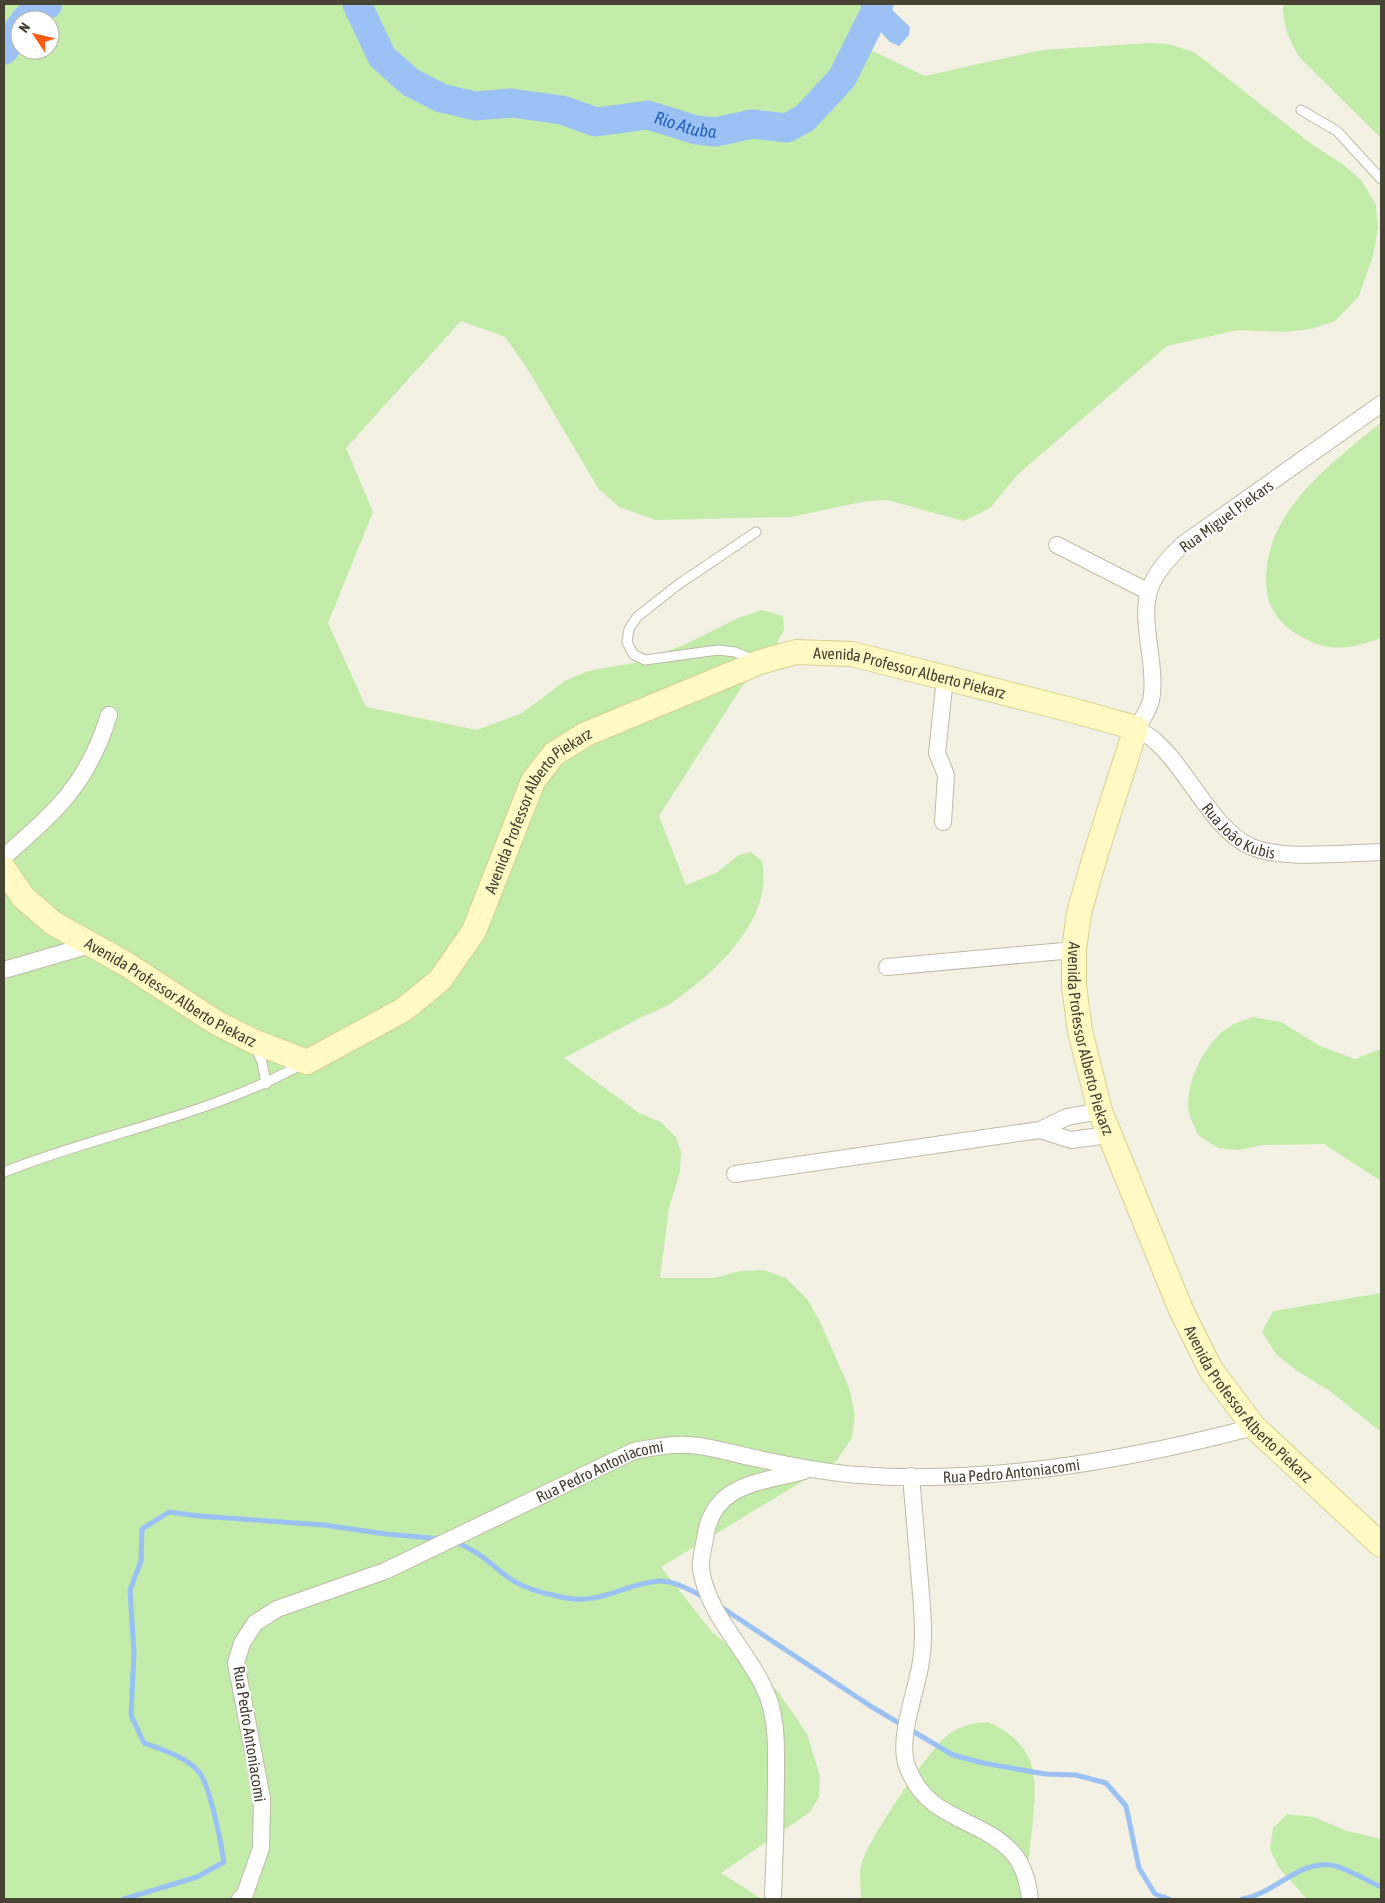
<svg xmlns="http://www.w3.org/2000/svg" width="1385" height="1903" font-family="'Asap Condensed',sans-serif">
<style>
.green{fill:#c3ebaa;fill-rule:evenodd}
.water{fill:#9cc2f5}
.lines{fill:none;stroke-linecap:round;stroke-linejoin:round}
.stream{stroke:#9cc2f5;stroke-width:5}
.river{stroke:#9cc2f5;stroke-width:29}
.lane-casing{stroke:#bfbba6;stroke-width:11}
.street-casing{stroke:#bfbba6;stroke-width:18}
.secondary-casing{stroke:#d6d091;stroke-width:26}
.lane{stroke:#fff;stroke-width:9}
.street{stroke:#fff;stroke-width:16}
.secondary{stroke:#fffac3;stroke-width:24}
.labels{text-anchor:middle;stroke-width:4.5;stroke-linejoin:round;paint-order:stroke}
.street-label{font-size:16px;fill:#464234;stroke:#fff}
.water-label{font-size:18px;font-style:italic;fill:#2663b9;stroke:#fff}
</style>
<rect width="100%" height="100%" fill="#f3f1e4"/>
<g class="green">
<path d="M 4,4 L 877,4 L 860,45 L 925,76 L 1042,50 L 1149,43 L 1169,44 L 1194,52 L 1310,143 L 1344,165 L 1362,181 L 1376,205 L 1378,228 L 1373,256 L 1359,296 L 1335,321 L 1311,329 L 1284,332 L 1238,330 L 1167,346 L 1017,475 L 990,508 L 964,521 L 887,500 L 867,501 L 790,517 L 656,520 L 619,507 L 598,488 L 527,368 L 505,337 L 461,321 L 346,448 L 373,512 L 328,623 L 366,707 L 477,730 L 522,713 L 565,681 L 588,671 L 634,663 L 684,645 L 738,618 L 762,610 L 783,616 L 784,630 L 776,645 L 741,688 L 659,816 L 686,885 L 716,873 L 739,855 L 751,852 L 762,861 C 774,919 717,971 673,1002 C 664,1008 652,1012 642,1017 C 616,1031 590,1044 564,1058 L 639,1113 L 661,1122 L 676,1137 L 681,1153 L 680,1172 L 669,1208 L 660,1278 L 714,1278 L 740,1271 L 764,1270 L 786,1278 L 808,1300 L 821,1324 L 849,1388 L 855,1414 L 852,1438 L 836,1461 L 661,1567 L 713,1633 L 747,1660 L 780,1694 L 807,1734 L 820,1776 L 819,1797 L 810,1812 L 721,1873 L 762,1899 L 4,1899 ZM 20,20 L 50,20 L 50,50 L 20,50 Z"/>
<path d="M 1283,4 L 1381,4 L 1381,138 L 1300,58 C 1290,42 1282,24 1283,4 Z"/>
<path d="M 1381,422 L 1381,638 C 1345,651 1325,653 1292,631 C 1276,620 1266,602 1266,583 C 1264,510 1332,464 1381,422 Z"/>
<path d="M 1253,1017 L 1281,1022 L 1320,1046 L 1355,1059 L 1381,1049 L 1381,1181 L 1324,1144 L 1264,1145 L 1238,1150 L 1218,1148 L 1198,1135 C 1195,1127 1188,1115 1188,1106 C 1188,1077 1206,1041 1231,1026 C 1237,1022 1246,1020 1253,1017 Z"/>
<path d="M 1381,1293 L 1381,1432 L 1330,1391 L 1297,1371 L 1276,1354 L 1262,1332 L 1273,1311 Z"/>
<path d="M 988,1722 C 1041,1746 1037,1780 1032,1829 C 1029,1853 1027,1876 1025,1899 L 861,1899 C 861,1888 859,1875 861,1865 C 866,1843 930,1747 949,1734 C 962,1725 973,1723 988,1722 Z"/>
<path d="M 1287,1814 L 1314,1817 L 1347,1831 L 1381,1839 L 1381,1899 L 1307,1899 L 1279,1868 L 1270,1849 L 1273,1828 Z"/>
</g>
<path class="water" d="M 886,4 L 910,27 L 909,35 L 899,46 L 890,42 L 880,31 L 876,23 L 866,16 L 860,5 Z"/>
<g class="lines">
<g class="stream">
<path d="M 455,1542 C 479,1551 489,1563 509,1578 C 524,1589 547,1594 566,1598 C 600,1605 626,1583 659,1581 C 673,1580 693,1591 705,1598"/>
<path d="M 721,1607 L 872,1707 L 953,1755 L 983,1763 L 1045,1774 L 1076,1775 L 1106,1783 L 1126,1806 L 1139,1868 L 1155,1894 L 1169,1899"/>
<path d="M 124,1899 L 197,1877 L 224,1862 C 221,1843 210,1785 199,1772 C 185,1756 162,1750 144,1743 L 131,1715 L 134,1653 L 130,1590 L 141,1561 L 142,1529 L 169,1512 L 199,1516 L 324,1525 L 386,1534 L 442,1539"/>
<path d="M 1242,1899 C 1275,1894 1297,1861 1331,1865 C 1342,1866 1370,1882 1381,1887"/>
</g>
<g class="river">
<path id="s1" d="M 357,4 L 382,57 L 410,82 L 441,98 L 475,106 L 511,103 L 562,110 L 596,122 L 648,115 L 696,130 L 716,132 L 752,124 L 787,128 L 805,118 L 842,78 L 879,4"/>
<path d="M 25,20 L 40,6 L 48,4"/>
<path d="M 4,50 L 20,27"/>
</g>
<defs>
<g id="lane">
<path d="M 1301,110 L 1337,131 L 1381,179"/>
<path d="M 755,660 L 735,652 L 718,650 L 645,660 L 633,654 L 627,642 L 629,629 L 637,617 L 679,584 L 756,532"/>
<path d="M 255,1046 L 262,1062 L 266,1084"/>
<path d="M 4,1172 C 102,1133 209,1116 302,1064"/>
</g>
<g id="street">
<path id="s2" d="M 1381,404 L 1182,545 C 1169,558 1155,572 1149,591 C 1140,623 1156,662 1152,694 C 1151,707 1143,718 1136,728 C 1142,732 1150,736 1155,741 C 1187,768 1214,832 1252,847 C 1282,860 1347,853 1381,852"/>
<path d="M 1057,545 L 1149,592"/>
<path d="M 943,822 L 946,775 L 937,753 L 945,678"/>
<path d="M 4,857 C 57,810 87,785 109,715"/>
<path d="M 887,967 L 1074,950"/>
<path d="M 4,970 L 90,945"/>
<path d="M 1040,1130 L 1071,1140 L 1108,1135"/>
<path d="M 735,1174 L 1040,1130 L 1067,1117 L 1100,1111"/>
<path d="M 911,1476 C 914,1511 917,1546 920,1582 C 922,1607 925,1636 921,1661 C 917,1691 897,1737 907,1766 C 927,1821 977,1816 1011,1851 C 1023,1863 1028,1882 1030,1899"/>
<path d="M 773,1895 C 775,1855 776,1815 776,1774 C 776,1750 777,1727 770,1703 C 755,1656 708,1619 701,1569 C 700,1560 703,1549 705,1539 C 712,1483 759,1483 804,1471"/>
<path id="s3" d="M 240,1899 L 245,1894 L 261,1848 L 262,1798 L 236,1663 L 242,1643 L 255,1623 L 277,1609 L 385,1571 L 634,1451 C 648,1449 662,1445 675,1445 C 699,1443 726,1452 750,1457 C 786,1465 821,1472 858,1475 C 988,1485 1129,1460 1254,1427"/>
</g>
<g id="secondary">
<path id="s4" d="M 4,869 L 23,897 L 53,923 L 126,964 L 217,1023 L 253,1041 L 307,1062 L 403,1010 L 440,980 L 474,931 L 533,781 L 554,754 L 586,734 L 760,662 L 796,652 L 852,654 L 1075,711 L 1136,728 L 1096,853 L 1079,913 L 1074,950 L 1074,986 L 1080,1031 L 1100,1111 L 1181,1310 L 1211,1370 L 1254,1427 L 1381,1545"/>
</g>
</defs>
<use href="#lane" class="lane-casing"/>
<use href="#street" class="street-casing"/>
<use href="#secondary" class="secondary-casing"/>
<use href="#lane" class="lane"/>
<use href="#street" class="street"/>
<use href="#secondary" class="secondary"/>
</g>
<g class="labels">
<g class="street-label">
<text transform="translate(1226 516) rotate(-36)" y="6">Rua Miguel Piekars</text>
<text dy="6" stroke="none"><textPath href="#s4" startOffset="1155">Avenida Professor Alberto Piekarz</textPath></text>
<text dy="6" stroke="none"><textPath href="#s4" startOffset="720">Avenida Professor Alberto Piekarz</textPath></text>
<text dy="6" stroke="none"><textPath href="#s2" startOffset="591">Rua João Kubis</textPath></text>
<text dy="6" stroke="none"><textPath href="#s4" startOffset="210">Avenida Professor Alberto Piekarz</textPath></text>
<text dy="6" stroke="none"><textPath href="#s4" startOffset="1710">Avenida Professor Alberto Piekarz</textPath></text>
<text dy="6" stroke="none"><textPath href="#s4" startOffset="2115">Avenida Professor Alberto Piekarz</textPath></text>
<text dy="6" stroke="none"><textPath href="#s3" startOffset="1086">Rua Pedro Antoniacomi</textPath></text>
<text dy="6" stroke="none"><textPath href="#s3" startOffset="666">Rua Pedro Antoniacomi</textPath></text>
<text transform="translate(250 1734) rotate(81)" y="6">Rua Pedro Antoniacomi</text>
</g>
<g class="water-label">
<text dy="6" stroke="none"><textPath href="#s1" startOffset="381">Rio Atuba</textPath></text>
</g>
</g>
<rect width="1385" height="1903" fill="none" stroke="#464234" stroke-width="10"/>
<g transform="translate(35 35) rotate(305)"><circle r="24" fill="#ffffff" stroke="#b5b3ae"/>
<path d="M0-4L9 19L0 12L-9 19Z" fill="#ff5b10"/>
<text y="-8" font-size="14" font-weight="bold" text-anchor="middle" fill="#464234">N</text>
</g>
</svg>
